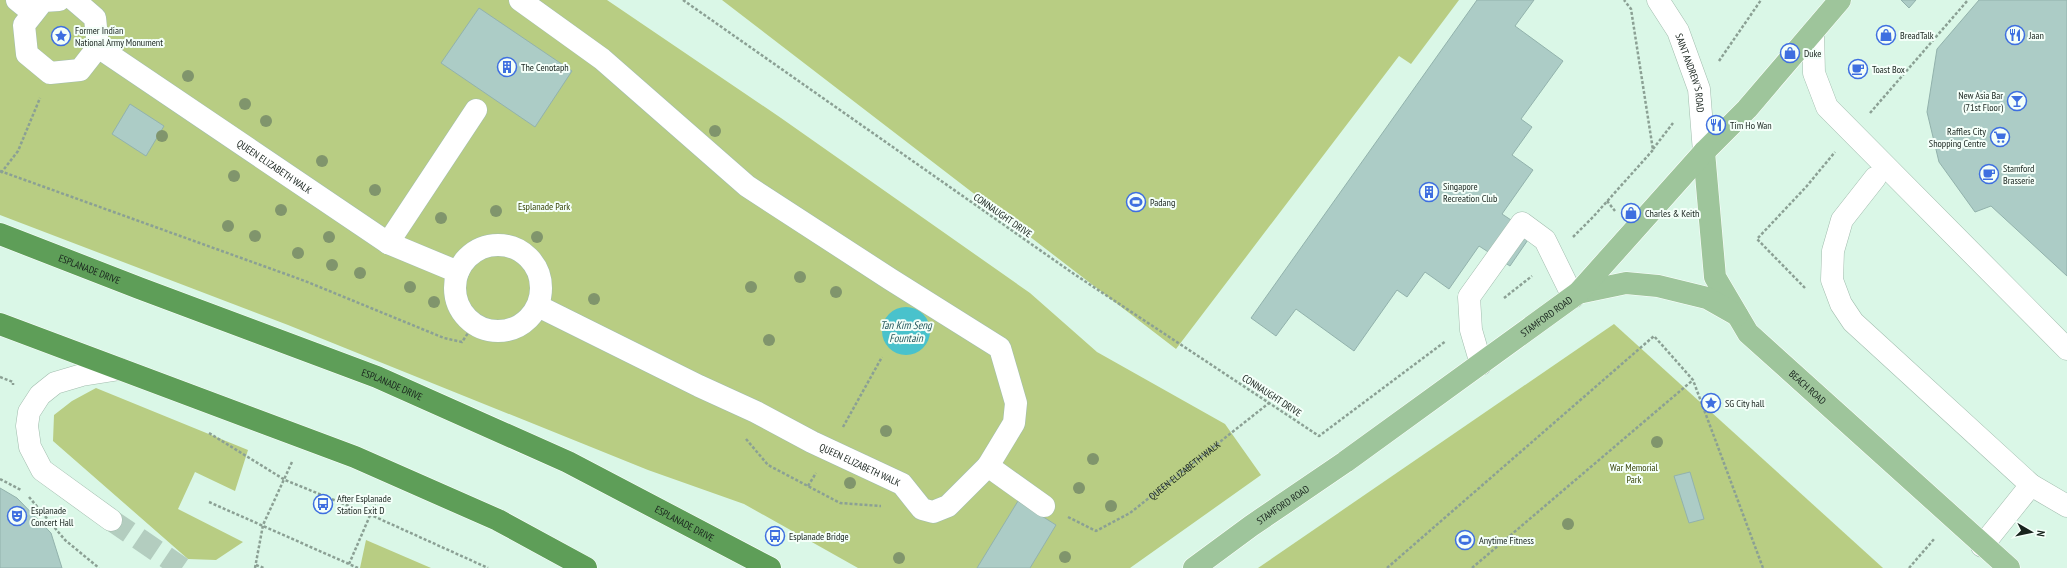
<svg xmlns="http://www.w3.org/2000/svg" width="2067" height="568" font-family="'PT Sans Narrow',sans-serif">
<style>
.green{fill:#b8cd83}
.water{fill:#49c2cc}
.building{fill:#acccc6;stroke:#92b2ac}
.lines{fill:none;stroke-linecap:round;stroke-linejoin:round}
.minor-tunnel{stroke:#b3cdbf;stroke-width:22;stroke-dasharray:22 11;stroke-linecap:butt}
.minor-casing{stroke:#a2bdae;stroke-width:23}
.major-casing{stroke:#fff;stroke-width:23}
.highway-casing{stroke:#fff;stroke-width:23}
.path{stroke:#8ba094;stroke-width:2.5;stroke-dasharray:3 2;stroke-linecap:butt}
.minor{stroke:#fff;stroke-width:22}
.major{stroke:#9ec59b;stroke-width:22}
.highway{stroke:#5e9e58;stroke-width:22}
.tree{fill:#80956c}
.labels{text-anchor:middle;stroke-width:4;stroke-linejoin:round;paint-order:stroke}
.poi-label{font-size:10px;fill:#18231d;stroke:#f4fff9;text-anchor:start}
.street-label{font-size:10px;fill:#18231d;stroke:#f4fff9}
.park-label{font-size:10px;fill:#374407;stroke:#f4fff9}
.water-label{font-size:11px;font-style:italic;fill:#27595e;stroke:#f4fff9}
</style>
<rect width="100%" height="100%" fill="#daf7e7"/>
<g class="green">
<path d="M 0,0 L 607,0 L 781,118 L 1030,293 L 1097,352 L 1225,424 L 1261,475 L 1130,568 L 858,568 L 744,504 L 648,470 L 288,325 L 0,215 Z"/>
<path d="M 722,0 L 1459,0 L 1411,64 L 1399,56 L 1176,349 Z"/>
<path d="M 1614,324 L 1883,568 L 1258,568 Z"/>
<path d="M 96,388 L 248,450 L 235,491 L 195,472 L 178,509 L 243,542 L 216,560 L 188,559 L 53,441 L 54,415 L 72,401 Z"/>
<path d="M 366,540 L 431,568 L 360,568 Z"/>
</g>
<circle class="water" cx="906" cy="331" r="24"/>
<g class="building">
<path d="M 1477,0 L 1534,0 L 1515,26 L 1563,61 L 1521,119 L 1532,127 L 1512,155 L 1533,170 L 1502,214 L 1532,234 L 1510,266 L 1479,246 L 1449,289 L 1425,272 L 1407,297 L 1397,290 L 1354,351 L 1296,309 L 1276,336 L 1251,318 Z"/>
<path d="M 1901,0 L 1916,0 L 1909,8 Z"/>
<path d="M 1979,0 L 2067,0 L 2067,276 L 1991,206 L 1975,212 L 1939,162 L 1927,112 L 1937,49 Z"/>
<path d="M 479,8 L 572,71 L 535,127 L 441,63 Z"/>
<path d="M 130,104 L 164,126 L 146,156 L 112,134 Z"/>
<path d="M 1690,472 L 1704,519 L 1689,523 L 1674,476 Z"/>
<path d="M 0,488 L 17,498 L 51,533 L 62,568 L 0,568 Z"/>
<path d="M 1018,501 L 1056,525 L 1030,568 L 977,568 Z"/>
</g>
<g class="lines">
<path class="minor-tunnel" d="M 111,520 L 182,568"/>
<defs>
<g id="minor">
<path d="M 17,0 L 33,13"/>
<path d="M 59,0 L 43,1 L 24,25 L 27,54 L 50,73 L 80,70 L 98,47 L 95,18 L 74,0"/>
<path d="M 520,0 L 602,59 L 747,186 L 890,279 L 1000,348 L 1016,403 L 1014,423 L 988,466"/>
<path id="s2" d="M 1658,0 L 1678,31 L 1699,89 L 1704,152"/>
<path d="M 1813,32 L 1814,73 L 1827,107 L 2067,349"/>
<path id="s3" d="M 98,47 L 388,243 L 458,272"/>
<path d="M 1875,178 L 1842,220 L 1833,251 L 1832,280 L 1841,304 L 1853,322 L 2031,485 L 2067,506"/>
<path d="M 388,243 L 476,110"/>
<circle cx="498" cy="288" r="43"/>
<path id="s4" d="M 538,306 L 699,386 L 756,412 L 812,442 L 902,484 L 922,509 L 933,512 L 948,506 L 988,466 L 1044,506"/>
<path d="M 1481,364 L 1471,330 L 1469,297 L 1522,223 L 1545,240 L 1573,297"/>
<path d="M 111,520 L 42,470 L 30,447 L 27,426 L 29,412 L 40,395 L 55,383 L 82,375 L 120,369"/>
<path d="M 1982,546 L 2031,485"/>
</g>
<g id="major">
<path id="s5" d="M 1704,152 L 1715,277 L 1748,333 L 2009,568"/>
<path d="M 1578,293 L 1626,283 L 1658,286 L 1707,298 L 1737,315"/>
<path id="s6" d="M 1194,568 L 1251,526 L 1345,462 L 1578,293 L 1704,152 L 1747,109 L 1840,0"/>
</g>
<g id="highway">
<path id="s7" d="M 0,234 L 139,288 L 377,377 L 568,462 L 770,568"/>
<path d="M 0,324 L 355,457 L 498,520 L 586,568"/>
</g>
</defs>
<use href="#minor" class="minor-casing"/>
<use href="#major" class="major-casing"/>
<use href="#highway" class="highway-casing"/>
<g class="path">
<path d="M 683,0 L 1074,274 L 1319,436 L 1446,341"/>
<path d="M 1719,61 L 1761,0"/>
<path d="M 1870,113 L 1968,0"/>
<path d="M 1653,149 L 1673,123"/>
<path d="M 0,171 L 305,281 L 444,338 L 462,342 L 474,324"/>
<path d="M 1,173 L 18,151 L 40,98"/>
<path d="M 1607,201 L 1615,211"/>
<path d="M 1573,237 L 1593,217 L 1653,150 L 1631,9 L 1624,0"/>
<path d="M 1805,288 L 1757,239 L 1806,187 L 1835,152"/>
<path d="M 1504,298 L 1532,276"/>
<path d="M 0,377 L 13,382 L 13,385"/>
<path d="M 843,427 L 882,357"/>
<path d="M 209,433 L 285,480 L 371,515 L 488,568"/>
<path d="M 746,439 L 768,465 L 840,503 L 881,506"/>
<path d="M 0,479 L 21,490"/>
<path d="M 808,486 L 816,473"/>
<path d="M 29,497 L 65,540 L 99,568"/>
<path d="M 209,502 L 358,568"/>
<path id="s1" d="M 1068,517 L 1096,531 L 1130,513 L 1269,403"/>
<path d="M 349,564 L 378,497"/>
<path d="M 256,565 L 264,568"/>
<path d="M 255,568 L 263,525 L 292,462"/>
<path d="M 1387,568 L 1654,336 L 1693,380 L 1763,568"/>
<path d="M 1472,568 L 1693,380"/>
<path d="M 1909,568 L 1935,538"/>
</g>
<use href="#minor" class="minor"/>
<use href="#major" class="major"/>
<use href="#highway" class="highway"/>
</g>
<g class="tree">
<circle cx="188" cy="76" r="6"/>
<circle cx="245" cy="104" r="6"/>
<circle cx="266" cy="121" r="6"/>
<circle cx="715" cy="131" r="6"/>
<circle cx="162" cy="136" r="6"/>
<circle cx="322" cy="161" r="6"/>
<circle cx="234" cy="176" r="6"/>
<circle cx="375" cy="190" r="6"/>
<circle cx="281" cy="210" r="6"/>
<circle cx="496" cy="211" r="6"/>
<circle cx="441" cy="218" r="6"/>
<circle cx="228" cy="226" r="6"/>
<circle cx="255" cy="236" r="6"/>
<circle cx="329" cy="237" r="6"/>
<circle cx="537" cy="237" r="6"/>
<circle cx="298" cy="253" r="6"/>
<circle cx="332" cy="265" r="6"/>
<circle cx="360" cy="273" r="6"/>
<circle cx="800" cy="277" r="6"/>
<circle cx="410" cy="287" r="6"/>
<circle cx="751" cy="287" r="6"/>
<circle cx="836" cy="292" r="6"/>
<circle cx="594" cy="299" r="6"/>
<circle cx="434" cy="302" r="6"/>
<circle cx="769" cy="340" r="6"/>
<circle cx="886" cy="431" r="6"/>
<circle cx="1657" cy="442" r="6"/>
<circle cx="1093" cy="459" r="6"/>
<circle cx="850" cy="483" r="6"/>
<circle cx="1079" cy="488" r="6"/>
<circle cx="1111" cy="506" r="6"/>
<circle cx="1568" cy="524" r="6"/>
<circle cx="1065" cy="557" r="6"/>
<circle cx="899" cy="558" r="6"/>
</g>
<defs>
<symbol id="shop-ring" viewBox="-11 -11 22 22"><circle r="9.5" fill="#f4fff9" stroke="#3e6fe0" stroke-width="1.5"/><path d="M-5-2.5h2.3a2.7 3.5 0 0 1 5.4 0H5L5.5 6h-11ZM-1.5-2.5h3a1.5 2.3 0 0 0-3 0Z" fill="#3e6fe0"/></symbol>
<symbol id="restaurant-ring" viewBox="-11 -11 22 22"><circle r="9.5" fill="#f4fff9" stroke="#3e6fe0" stroke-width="1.5"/><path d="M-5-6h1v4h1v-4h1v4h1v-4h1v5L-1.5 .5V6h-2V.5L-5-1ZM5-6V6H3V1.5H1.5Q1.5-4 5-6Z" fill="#3e6fe0"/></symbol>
<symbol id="sight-ring" viewBox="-11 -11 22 22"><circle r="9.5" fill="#f4fff9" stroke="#3e6fe0" stroke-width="1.5"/><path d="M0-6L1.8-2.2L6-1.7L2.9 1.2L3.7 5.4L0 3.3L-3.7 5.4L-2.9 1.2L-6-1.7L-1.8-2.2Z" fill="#3e6fe0"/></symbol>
<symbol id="building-ring" viewBox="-11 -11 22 22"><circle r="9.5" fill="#f4fff9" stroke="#3e6fe0" stroke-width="1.5"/><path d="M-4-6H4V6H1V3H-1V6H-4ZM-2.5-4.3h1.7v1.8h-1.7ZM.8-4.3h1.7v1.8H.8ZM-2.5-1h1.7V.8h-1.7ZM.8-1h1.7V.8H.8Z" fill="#3e6fe0"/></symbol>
<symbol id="cafe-ring" viewBox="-11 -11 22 22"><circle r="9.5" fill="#f4fff9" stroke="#3e6fe0" stroke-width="1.5"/><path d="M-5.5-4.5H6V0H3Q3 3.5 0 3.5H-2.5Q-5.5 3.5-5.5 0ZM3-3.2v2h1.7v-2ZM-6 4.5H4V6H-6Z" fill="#3e6fe0"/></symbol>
<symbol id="bar-ring" viewBox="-11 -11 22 22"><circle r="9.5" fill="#f4fff9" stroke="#3e6fe0" stroke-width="1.5"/><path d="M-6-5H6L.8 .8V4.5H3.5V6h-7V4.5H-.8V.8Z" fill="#3e6fe0"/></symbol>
<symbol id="supermarket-ring" viewBox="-11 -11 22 22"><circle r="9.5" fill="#f4fff9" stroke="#3e6fe0" stroke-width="1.5"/><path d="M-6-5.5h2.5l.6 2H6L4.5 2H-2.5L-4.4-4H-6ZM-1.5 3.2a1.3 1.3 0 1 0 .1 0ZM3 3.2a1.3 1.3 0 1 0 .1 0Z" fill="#3e6fe0"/></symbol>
<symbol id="stadium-ring" viewBox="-11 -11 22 22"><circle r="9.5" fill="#f4fff9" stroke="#3e6fe0" stroke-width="1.5"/><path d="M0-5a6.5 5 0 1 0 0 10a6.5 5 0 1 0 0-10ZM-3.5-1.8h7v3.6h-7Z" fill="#3e6fe0"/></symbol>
<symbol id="bus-ring" viewBox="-11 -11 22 22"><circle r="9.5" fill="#f4fff9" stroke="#3e6fe0" stroke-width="1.5"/><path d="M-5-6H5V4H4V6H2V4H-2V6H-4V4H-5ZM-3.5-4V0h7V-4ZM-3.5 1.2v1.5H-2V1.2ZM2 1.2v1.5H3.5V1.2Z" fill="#3e6fe0"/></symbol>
<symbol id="theatre-ring" viewBox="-11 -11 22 22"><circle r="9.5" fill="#f4fff9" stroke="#3e6fe0" stroke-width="1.5"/><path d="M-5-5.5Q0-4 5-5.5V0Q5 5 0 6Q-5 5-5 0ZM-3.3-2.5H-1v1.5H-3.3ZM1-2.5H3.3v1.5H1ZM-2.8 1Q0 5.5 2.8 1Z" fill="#3e6fe0"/></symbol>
</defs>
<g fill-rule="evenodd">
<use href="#shop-ring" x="1875" y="24" width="22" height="22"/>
<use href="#restaurant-ring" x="2004" y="24" width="22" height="22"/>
<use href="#sight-ring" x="50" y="25" width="22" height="22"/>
<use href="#shop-ring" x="1779" y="42" width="22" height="22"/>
<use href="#building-ring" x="496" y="56" width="22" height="22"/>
<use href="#cafe-ring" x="1847" y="58" width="22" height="22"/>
<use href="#bar-ring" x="2006" y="90" width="22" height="22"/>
<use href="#restaurant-ring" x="1705" y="114" width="22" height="22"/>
<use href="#supermarket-ring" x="1989" y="126" width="22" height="22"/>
<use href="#cafe-ring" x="1978" y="163" width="22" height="22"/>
<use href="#building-ring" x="1418" y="181" width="22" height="22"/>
<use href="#stadium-ring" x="1125" y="191" width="22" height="22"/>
<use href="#shop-ring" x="1620" y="202" width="22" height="22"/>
<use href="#sight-ring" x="1700" y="392" width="22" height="22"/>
<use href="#bus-ring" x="312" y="493" width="22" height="22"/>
<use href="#theatre-ring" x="6" y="505" width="22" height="22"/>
<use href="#bus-ring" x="764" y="525" width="22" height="22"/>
<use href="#stadium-ring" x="1454" y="529" width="22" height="22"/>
</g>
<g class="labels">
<g class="poi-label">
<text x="75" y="34">Former Indian<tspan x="75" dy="12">National Army Monument</tspan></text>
<text x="1900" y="39">BreadTalk</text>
<text x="2029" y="39">Jaan</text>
<text x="1804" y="57">Duke</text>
<text x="521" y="71">The Cenotaph</text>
<text x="1872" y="73">Toast Box</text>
<text x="2003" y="99" text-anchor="end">New Asia Bar<tspan x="2003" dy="12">(71st Floor)</tspan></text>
<text x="1730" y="129">Tim Ho Wan</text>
<text x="1986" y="135" text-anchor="end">Raffles City<tspan x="1986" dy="12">Shopping Centre</tspan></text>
<text x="2003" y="172">Stamford<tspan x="2003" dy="12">Brasserie</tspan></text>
<text x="1443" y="190">Singapore<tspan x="1443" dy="12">Recreation Club</tspan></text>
<text x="1150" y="206">Padang</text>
<text x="1645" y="217">Charles &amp; Keith</text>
<text x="1725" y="407">SG City hall</text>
<text x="337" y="502">After Esplanade<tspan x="337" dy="12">Station Exit D</tspan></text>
<text x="31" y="514">Esplanade<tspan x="31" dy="12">Concert Hall</tspan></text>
<text x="789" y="540">Esplanade Bridge</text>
<text x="1479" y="544">Anytime Fitness</text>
</g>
<g class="street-label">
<text dy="4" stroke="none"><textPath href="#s2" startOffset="81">SAINT ANDREW'S ROAD</textPath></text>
<text dy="4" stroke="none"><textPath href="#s3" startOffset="213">QUEEN ELIZABETH WALK</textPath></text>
<text transform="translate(1003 215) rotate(35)" y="4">CONNAUGHT DRIVE</text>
<text dy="4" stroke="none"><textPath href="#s7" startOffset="96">ESPLANADE DRIVE</textPath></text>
<text dy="4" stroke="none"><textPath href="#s6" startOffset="433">STAMFORD ROAD</textPath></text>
<text dy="4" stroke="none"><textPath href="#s7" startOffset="420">ESPLANADE DRIVE</textPath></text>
<text dy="4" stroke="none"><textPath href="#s5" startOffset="271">BEACH ROAD</textPath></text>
<text transform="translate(1272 395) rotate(33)" y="4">CONNAUGHT DRIVE</text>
<text dy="4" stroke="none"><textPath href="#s4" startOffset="359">QUEEN ELIZABETH WALK</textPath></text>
<text dy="4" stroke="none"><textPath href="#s1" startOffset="139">QUEEN ELIZABETH WALK</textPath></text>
<text dy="4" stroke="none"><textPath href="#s6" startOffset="109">STAMFORD ROAD</textPath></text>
<text dy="4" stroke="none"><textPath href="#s7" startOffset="744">ESPLANADE DRIVE</textPath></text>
</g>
<g class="park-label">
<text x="544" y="210">Esplanade Park</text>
<text x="1634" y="471">War Memorial<tspan x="1634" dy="12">Park</tspan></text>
</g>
<g class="water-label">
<text x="906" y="329">Tan Kim Seng<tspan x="906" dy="13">Fountain</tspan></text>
</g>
</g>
<g transform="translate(2031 532) rotate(99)" stroke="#f4fff9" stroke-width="3" paint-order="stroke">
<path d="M0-3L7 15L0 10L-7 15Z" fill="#18231d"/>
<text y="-6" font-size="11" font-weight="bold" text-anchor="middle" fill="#18231d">N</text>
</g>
</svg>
